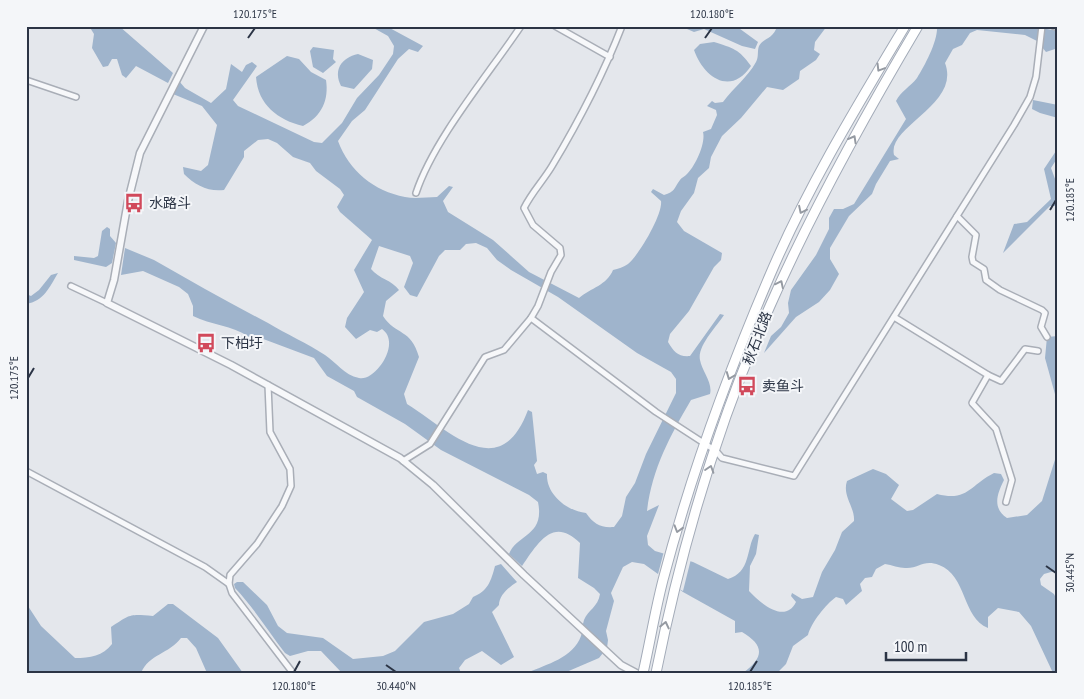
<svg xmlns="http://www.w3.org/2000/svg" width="1084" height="699" font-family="'PT Sans Narrow','Noto Sans SC',sans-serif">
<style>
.water{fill:#9fb4cc;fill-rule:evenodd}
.pier{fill:#e4e7ec}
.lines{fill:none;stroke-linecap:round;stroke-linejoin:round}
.minor-casing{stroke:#a9aeb7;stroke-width:8}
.tertiary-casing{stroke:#a9aeb7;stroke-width:9}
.primary-casing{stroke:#a3abb8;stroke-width:11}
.minor{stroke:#f7f8fa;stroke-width:5}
.tertiary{stroke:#f7f8fa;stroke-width:6}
.primary{stroke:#fff;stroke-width:9}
.oneway{stroke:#959aa2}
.ticks{fill:none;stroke:#2b3445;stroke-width:2}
.labels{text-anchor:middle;stroke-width:4;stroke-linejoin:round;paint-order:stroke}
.poi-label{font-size:14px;fill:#2b3445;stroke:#f4f6f9;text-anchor:start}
.street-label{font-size:14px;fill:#2b3445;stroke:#f4f6f9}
.neatline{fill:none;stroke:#2b3445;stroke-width:2}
.ticks-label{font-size:12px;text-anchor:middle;fill:#2b3445}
</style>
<rect width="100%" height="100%" fill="#e4e7ec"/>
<g class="water">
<path d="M 89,26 L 119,26 L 173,73 L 168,83 L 136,66 L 126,78 L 122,75 L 117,59 L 112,59 L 108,66 L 103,67 L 92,48 L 94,34 Z"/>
<path d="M 370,26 L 386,26 L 423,46 L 418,52 L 409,49 L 398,59 L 365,110 L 352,121 L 338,141 C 349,171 374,191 405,197 C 415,199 427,197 437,197 L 449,186 L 453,187 L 443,201 L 448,212 L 493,240 L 529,272 L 579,298 C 591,288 607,285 613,270 C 618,269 624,267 628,264 C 639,255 663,214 661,201 L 651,192 L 653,189 L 664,195 C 675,192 674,188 680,180 C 681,178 685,176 686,175 C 695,167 706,143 703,132 L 711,129 L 717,115 L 716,110 L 707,106 L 712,101 L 715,103 L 723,102 C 733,88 748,77 756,62 C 759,57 757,51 759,46 C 763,38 774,39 777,26 L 827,26 L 815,42 L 814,50 L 820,54 L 816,60 L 800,71 L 799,79 L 783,90 L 767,87 L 741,118 L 722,136 L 711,157 L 709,168 L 698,178 L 694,193 L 681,211 L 677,222 L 684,231 L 722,253 L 721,260 L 714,267 L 689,311 L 670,334 L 668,342 C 674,352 678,357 690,356 L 720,314 L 724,315 C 717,326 697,346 700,360 C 702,371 713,383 710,394 L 691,400 C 670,436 652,469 647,511 L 659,505 L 647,536 L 648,545 L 655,551 L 693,562 L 728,579 C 751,572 746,549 755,534 L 759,535 L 756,554 L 750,566 L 749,591 C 759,602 785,625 796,602 L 791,596 L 792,593 L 802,599 L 813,597 L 822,572 L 835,550 L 842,532 L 854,521 C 855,507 842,496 847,481 L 873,469 L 886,474 L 899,485 L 891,499 L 907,511 L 913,510 L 937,494 C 968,502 970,485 994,473 L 1001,474 L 1004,480 C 997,494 992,508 1007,518 L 1027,515 L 1042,501 L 1058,450 L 1058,570 L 1044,574 L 1040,579 L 1041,585 L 1054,594 L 1058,602 L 1058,673 L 1053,673 L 1031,626 L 1019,612 L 998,608 L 988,617 L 988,628 C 962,618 967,575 939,565 C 923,559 919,569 905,568 C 899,568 892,565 885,564 L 876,569 L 872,577 L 865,578 L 860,584 L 862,591 L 846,605 L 843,599 L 836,597 C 826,604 811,623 808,635 L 793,646 L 786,664 L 777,673 L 743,673 C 765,657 764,645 742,632 L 735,633 L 735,621 L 683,592 L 644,564 L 632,562 L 623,567 L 611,593 L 614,601 L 606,631 L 608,640 L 607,648 L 599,658 L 564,673 L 527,673 C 547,664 573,658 581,636 C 583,631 582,625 584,620 C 588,610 598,607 600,594 L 594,588 L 578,578 L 580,543 C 553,516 538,543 522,566 L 509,554 C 517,534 545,536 538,502 L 529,495 L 441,450 L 405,424 L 357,397 L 354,391 L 327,376 L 314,358 L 253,335 L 249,337 C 232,325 211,325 193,316 L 193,306 L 188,294 L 179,287 L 143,271 L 121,275 L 125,248 L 154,260 C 192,282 230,303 268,323 C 286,334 307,343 325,355 C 336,362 344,375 359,378 C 375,382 402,343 382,329 L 377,332 L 370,330 L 356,339 L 345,327 L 347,318 L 364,292 L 354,270 L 372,240 L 340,212 L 337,207 L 344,195 L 340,189 L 316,171 L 310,163 L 293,157 L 277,143 L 268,139 L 258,140 L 244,151 L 244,157 L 224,190 C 208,192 195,185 184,174 L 183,167 L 201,171 L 208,165 L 217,125 L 202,106 L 173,94 L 179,81 L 185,88 L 211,103 L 226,89 L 231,64 L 242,72 L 246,65 L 252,62 L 257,66 L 233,100 L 238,106 L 314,142 L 322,143 L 342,123 L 357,98 L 379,75 L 393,54 L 394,46 L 388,36 ZM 476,243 L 487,248 L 497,260 L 511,270 L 558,297 L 637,353 L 671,372 L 676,379 L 676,393 L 646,454 L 635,483 L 626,497 L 622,516 L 614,527 C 600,528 594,524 586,513 C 567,511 546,494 547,474 L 543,472 L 537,474 L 534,465 L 537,461 L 532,412 L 528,410 C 500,485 450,431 407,404 L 404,394 L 419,357 C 411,328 396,336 383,316 L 386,301 L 399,290 C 392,280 379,279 371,269 L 379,246 L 410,256 L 413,263 L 404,287 L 410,295 L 417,297 L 439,256 L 445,250 L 460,250 L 466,244 Z"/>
<path d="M 680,26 L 736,26 L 758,42 L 755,49 L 742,46 L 704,29 L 694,32 Z"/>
<path d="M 937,26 L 1030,26 L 1058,31 L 1058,48 L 1046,52 L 1037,41 L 1025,35 L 977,30 L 970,33 L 962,45 L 953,49 L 945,63 C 961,105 887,126 894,155 L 899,159 L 890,161 L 876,184 L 872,194 L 849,216 L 830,248 L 830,259 L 839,274 L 830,290 L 819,302 L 796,317 L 764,353 L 771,336 L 781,327 L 789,313 L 788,303 L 791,290 L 816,255 L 829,229 L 829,218 L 834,209 L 843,209 L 854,204 L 906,119 L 896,101 C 901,91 910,87 917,78 C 925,65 938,41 937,26 Z"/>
<path d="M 714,42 C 733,48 739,49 751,66 C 731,96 704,78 694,50 L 700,44 Z"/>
<path d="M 313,47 L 334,50 L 333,59 L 336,62 L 323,73 L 313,67 L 310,51 Z"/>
<path d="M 358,54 L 373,60 L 372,69 L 354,89 L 341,86 C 333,70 341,58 358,54 Z"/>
<path d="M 287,56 L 299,59 L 311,72 L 326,80 C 329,100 322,116 303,126 C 278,120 258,105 256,77 Z"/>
<path d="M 1033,100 L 1058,105 L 1058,118 L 1040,113 L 1032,109 Z"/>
<path d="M 1058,148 L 1058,157 L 1051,168 L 1058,187 L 1058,206 L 1050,206 L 1003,253 L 1014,224 L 1027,222 L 1051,199 L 1044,169 Z"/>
<path d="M 107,227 L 110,229 L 110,236 L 116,243 L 112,263 L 106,267 L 74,260 L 74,256 L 94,258 L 98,256 L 102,231 Z"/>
<path d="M 58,273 C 49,288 44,301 26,304 L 26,294 L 31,296 L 39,290 L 51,275 Z"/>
<path d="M 1058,336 L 1058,405 L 1045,358 L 1047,337 Z"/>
<path d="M 501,564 L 517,582 C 509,587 499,595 499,605 L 492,612 L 514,657 L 501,665 L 482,651 L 465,660 L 459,668 L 461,673 L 342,673 L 321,651 L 308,651 L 290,656 L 285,653 C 268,631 254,608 235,588 L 234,584 L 237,582 L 243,582 L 267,605 L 278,626 L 287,633 L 323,638 L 353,659 L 383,656 L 395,651 L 424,622 L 453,614 L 469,604 L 473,597 C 488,591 491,581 495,566 Z"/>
<path d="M 26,603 L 41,626 L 75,658 C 90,658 103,656 112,644 L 111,627 C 131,614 129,614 153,616 L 168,604 L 173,604 L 218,638 L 243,673 L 207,673 L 196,648 L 187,638 L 181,638 C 169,654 149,654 141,673 L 26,673 Z"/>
</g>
<path class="pier" d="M 664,551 L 691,559 L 683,591 L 657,578 Z"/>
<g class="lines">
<defs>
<g id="minor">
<path d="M 555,26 L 610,57"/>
<path d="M 1053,26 L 1058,28"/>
<path d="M 26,80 L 76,97"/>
<path d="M 416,193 C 434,139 488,75 521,26"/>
<path d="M 957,216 L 976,235 L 972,257 L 973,262 L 984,269 L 986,280 L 1000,290 L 1042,310 L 1045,313 L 1041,327 L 1047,337"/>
<path d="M 71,286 L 107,303"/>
<path d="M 894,317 L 988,375 L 972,403 L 996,429 L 1012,480 L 1006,502"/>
<path d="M 531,318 L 656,412 L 716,451 L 722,458 L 794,476 L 1014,125 L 1030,97 L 1036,77 L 1042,26"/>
<path d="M 988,375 L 1001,381 L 1025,349 L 1038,351"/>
<path d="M 268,385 L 270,432 L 290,469 L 291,486 L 282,506 L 257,544 L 230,575 L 229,584 L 232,593 L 293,673"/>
<path d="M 403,461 L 430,444 L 485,357 L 504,350 L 531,318 L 538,306 L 551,272 L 561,255 L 560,248 L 533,225 L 524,208 C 532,192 543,181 552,166 C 579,121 603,75 622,26"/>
<path d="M 26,471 L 205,567 L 229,584"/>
</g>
<path id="tertiary" d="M 204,26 L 140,153 L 128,201 L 114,280 L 107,303 L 231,365 L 400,458 L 433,485 L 524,575 L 621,665 L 636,673"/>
<g id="primary">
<path d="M 643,673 C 650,642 655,611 663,580 C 690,477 728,373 770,275 C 807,188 857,106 905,26"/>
<path d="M 656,673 C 681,549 718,422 770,306 C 812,210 864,117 918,26"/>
</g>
</defs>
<use href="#minor" class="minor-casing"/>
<use href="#tertiary" class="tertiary-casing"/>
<use href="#primary" class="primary-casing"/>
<use href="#minor" class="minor"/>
<use href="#tertiary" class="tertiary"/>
<use href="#primary" class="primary"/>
</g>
<defs><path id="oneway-chevron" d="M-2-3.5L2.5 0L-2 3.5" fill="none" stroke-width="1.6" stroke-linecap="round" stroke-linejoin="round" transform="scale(1.25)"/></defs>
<g class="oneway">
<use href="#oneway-chevron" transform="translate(880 68) rotate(121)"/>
<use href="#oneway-chevron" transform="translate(853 139) rotate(-61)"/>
<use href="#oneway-chevron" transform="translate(802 210) rotate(116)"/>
<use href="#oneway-chevron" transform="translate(780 284) rotate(-64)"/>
<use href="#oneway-chevron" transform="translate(730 376) rotate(111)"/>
<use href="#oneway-chevron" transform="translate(710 469) rotate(-72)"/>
<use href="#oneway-chevron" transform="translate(678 529) rotate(107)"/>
<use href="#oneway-chevron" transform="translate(665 625) rotate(-77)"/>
</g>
<path class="ticks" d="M 248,38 L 255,28M 705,38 L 712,28M 1050,210 L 1056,200M 28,378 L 34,368M 1046,566 L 1056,573M 386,665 L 396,672M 294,672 L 300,661M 750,672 L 757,661"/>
<defs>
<symbol id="bus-bare" viewBox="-9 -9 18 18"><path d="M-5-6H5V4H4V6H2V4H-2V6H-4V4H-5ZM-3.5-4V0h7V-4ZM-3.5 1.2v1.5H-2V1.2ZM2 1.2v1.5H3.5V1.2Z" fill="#d1495b" stroke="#f4f6f9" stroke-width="2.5" paint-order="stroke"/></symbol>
</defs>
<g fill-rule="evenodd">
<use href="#bus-bare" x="120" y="189" width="28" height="28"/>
<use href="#bus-bare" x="192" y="329" width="28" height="28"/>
<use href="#bus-bare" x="733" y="372" width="28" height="28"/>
</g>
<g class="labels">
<g class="poi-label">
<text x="149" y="208">水路斗</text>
<text x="221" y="348">下柏圩</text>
<text x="762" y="391">卖鱼斗</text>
</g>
<g class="street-label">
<text transform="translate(757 338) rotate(-69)" y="5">秋石北路</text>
</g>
</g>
<rect width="1084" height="699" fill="none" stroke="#f4f6f9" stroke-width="55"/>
<path d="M886 652v8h80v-8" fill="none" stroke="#2b3445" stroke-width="2.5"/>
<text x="894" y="652" font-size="15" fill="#2b3445" stroke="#f4f6f9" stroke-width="4" paint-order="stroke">100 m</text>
<rect x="28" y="28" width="1028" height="644" class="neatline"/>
<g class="ticks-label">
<text x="255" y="18">120.175°E</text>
<text x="712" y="18">120.180°E</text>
<text transform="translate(1070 200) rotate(-90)" y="4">120.185°E</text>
<text transform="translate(14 378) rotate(-90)" y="4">120.175°E</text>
<text transform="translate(1070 573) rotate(-90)" y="4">30.445°N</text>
<text x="294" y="690">120.180°E</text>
<text x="396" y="690">30.440°N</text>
<text x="750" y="690">120.185°E</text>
</g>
</svg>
